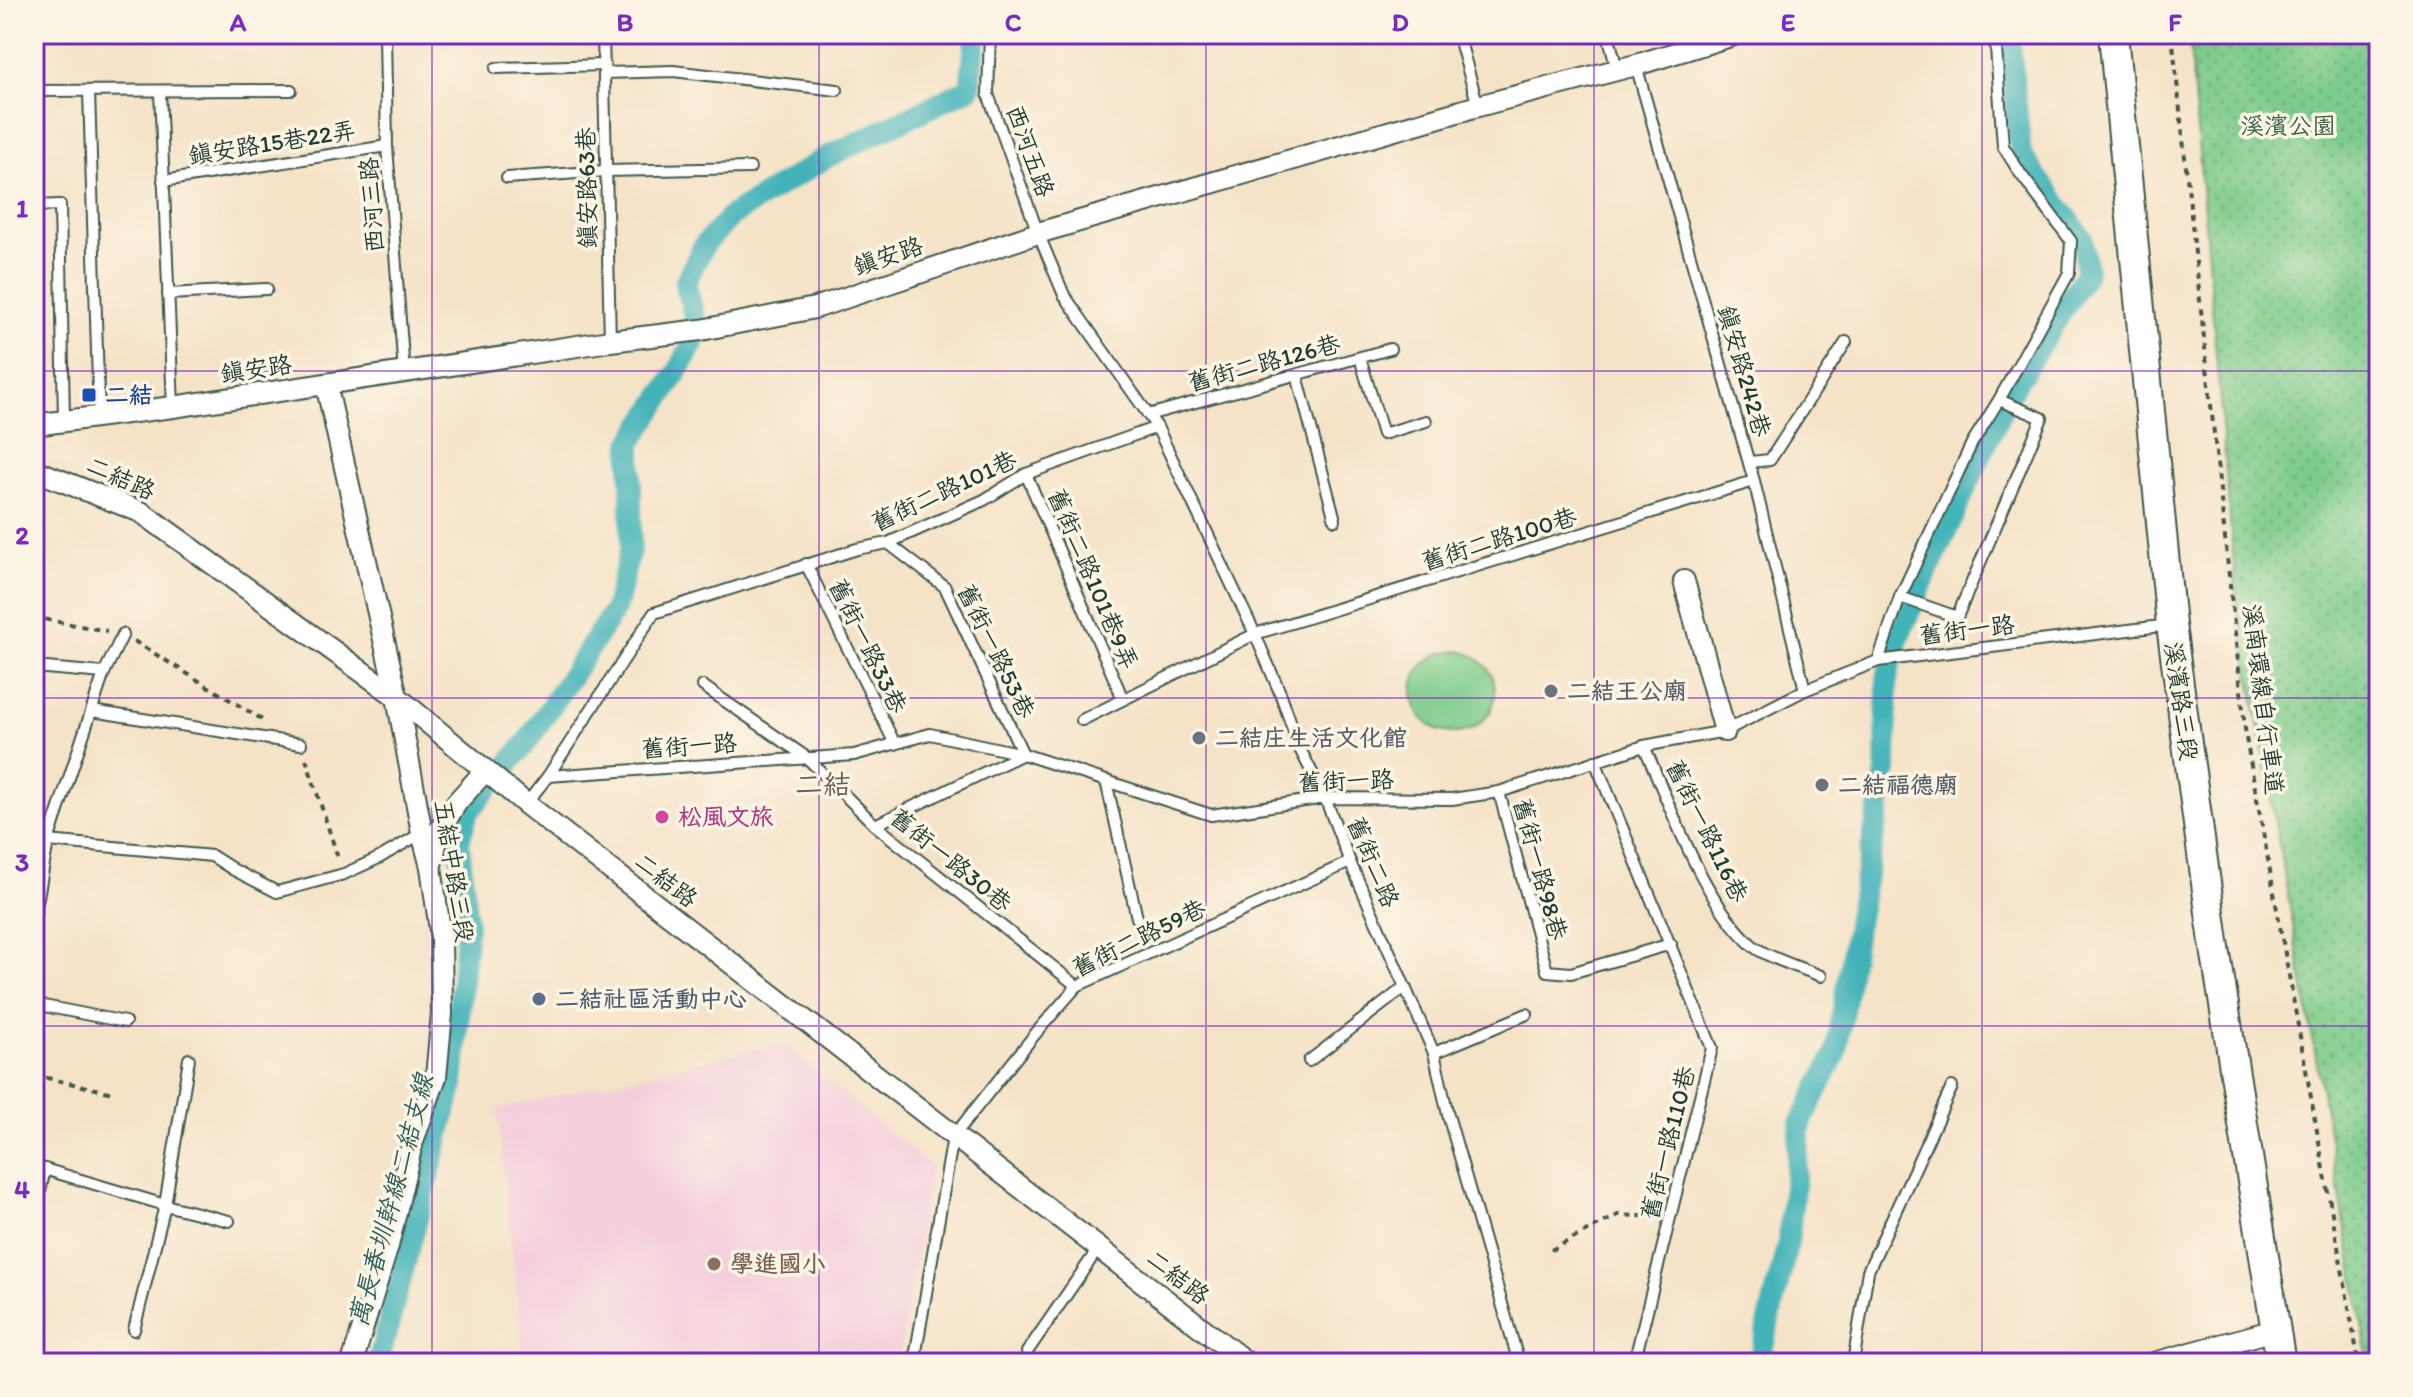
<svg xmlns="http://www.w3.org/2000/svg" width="2413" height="1397" font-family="Itim,'LXGW WenKai TC',sans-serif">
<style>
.built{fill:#f4cfdc}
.green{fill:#7ecc8c;stroke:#4e8460;stroke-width:2}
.park{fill:url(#park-dots);stroke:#4e8460;stroke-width:2}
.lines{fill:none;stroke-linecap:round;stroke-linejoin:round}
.canal{stroke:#42b3b9;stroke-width:22}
.lane-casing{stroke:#3f564a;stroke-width:14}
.street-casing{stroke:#3f564a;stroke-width:24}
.secondary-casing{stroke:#3f564a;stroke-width:32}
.path{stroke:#3f564a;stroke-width:4;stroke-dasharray:6 6;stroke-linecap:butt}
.lane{stroke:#fff;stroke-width:10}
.street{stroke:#fff;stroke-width:20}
.secondary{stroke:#fff;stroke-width:28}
.grid{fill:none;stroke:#7b2cbf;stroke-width:2;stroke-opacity:0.55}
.transit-dot{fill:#1a4fb4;stroke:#fcf5e5;stroke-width:3}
.worship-dot{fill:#6b7280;stroke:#fcf5e5;stroke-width:3}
.hotel-dot{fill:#d1479c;stroke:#fcf5e5;stroke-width:3}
.service-dot{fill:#5c6f8a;stroke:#fcf5e5;stroke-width:3}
.education-dot{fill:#8d6e63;stroke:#fcf5e5;stroke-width:3}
.labels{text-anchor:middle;stroke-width:7;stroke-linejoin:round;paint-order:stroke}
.park-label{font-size:24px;fill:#37614a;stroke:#fcf5e5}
.street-label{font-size:24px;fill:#1f3d34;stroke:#fcf5e5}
.transit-label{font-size:24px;font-weight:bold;fill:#164399;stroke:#fcf5e5;text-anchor:start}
.worship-label{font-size:24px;font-weight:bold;fill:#5b616d;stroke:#fcf5e5;text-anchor:start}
.hotel-label{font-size:24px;font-weight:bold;fill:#b23c85;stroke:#fcf5e5;text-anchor:start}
.service-label{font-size:24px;font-weight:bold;fill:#4e5e75;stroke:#fcf5e5;text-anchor:start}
.education-label{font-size:24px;font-weight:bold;fill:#785e54;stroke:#fcf5e5;text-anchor:start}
.water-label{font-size:26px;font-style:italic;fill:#2a605c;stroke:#fcf5e5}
.quarter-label{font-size:28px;fill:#66625a;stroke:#fcf5e5}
.neatline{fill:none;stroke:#7b2cbf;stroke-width:3}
.grid-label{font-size:26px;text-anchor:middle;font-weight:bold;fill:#7b2cbf}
</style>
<defs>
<pattern id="park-dots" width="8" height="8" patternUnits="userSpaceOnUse" patternTransform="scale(2)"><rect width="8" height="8" fill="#7ecc8c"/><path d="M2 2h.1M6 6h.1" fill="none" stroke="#67a773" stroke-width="1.8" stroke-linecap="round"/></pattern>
</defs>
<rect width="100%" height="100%" fill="#fcf5e5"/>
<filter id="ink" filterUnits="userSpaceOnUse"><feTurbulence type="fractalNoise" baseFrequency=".0125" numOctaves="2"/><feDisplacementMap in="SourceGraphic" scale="16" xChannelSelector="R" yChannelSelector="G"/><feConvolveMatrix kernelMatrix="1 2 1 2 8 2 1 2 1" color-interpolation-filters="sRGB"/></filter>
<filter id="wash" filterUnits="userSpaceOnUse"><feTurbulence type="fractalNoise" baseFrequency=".006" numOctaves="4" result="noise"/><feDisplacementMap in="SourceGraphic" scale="32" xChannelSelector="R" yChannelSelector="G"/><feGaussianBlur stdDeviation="1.8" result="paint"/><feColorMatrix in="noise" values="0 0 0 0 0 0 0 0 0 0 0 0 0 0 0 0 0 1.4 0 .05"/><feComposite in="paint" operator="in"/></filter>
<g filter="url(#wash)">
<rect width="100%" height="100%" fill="#f5e3c8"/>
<path class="built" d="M 782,1043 L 931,1166 L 898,1363 L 524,1363 L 497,1109 Z"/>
<circle class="green" cx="1454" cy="692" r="41"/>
<path class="park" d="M 2189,34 L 2379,34 L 2379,1363 L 2369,1363 L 2237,603 Z"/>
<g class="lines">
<g class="canal">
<path d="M 378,1363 L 453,1085 L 467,925 L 459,841 L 468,812 L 528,741 L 615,609 L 631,547 L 631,443 L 679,370 L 699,331 L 685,283 L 704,245 L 732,215 L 827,157 L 970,88 L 976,34"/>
<path d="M 1759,1363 L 1788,1242 L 1801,1123 L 1836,1053 L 1858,918 L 1886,772 L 1887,678 L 1893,652 L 1907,617 L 2008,396 L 2087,272 L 2082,238 L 2021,155 L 2009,34"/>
</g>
</g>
</g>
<g filter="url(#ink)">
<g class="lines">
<defs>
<g id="lane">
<path d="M 385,34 L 387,146 L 404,373"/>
<path d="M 603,34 L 610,341"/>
<path d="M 990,34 L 988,94 L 1038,233 L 1064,295 L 1157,427 L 1255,634 L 1281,695 L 1300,749 L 1325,798 L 1350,862 L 1434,1053 L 1448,1115 L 1519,1363"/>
<path d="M 1458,34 L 1478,106"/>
<path d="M 1608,34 L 1617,69"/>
<path d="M 1636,65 L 1754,481 L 1805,690"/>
<path d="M 496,68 L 605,65"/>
<path d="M 605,73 L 673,71 L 837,90"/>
<path d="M 34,91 L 291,90"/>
<path d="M 89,91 L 99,416"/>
<path d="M 160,91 L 173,407"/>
<path d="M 507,178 L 606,171 L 750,168"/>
<path d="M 163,181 L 387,146"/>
<path d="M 34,206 L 60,205 L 64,420"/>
<path d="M 168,294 L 267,289"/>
<path d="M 1360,358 L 1383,434 L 1426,421"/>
<path d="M 1297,375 L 1335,520"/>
<path d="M 1148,415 L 1390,349"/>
<path d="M 1749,462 L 1770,460 L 1846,342"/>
<path d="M 1026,474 L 1123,699"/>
<path d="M 806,564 L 895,744"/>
<path d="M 1900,597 L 1957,617 L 2042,418 L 1999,400"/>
<path d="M 1878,661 L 1900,597 L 1972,443 L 1999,400 L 2069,273 L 2071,241 L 2020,173 L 2003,146 L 1995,34"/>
<path d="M 34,667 L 104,673"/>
<path d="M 703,686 L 806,757 L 875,825 L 1077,986"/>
<path d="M 92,711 L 301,744"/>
<path d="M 1082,720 L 1255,634 L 1754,481"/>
<path d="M 1644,746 C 1672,809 1702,901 1753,946 C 1766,957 1804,969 1821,976"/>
<path d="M 1595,761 L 1712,1048 L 1634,1363"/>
<path d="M 548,776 L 654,613 L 857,549 L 888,543 L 984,500 L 1026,474 L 1157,427"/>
<path d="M 1106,781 L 1137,918"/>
<path d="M 1499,792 L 1547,971 L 1571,973 L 1671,944"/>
<path d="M 526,804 L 548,776 L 854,755 L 930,734 L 1023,754 L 1211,815 L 1325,798 L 1452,799 L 1499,792 L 1644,746 L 1725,731 L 1805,690 L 1878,661 L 2169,625"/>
<path d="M 875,825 L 1023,754 L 945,587 L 888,543"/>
<path d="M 34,843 L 48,841 L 212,856 L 234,870 L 277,892 L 344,874 L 379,858 L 422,833"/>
<path d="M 34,920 L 48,841 L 104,673 L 123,634"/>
<path d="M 34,1004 L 125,1022"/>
<path d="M 1434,1053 L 1527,1014"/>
<path d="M 1309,1061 L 1405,987"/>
<path d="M 34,1166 L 165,1205 L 189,1059"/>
<path d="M 34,1219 L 45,1169"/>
<path d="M 134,1330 L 165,1205 L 229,1221"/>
<path d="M 1027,1352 L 1098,1249"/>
<path d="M 914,1363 L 953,1137 L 1036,1033 L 1077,986 L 1350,862"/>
<path d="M 1853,1363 L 1868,1271 L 1952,1087"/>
</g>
<g id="street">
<path d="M 326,384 L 397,697 L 422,833 L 431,867 L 441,937 L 442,1013 L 436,1077 L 412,1144 L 388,1246 L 352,1363"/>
<path d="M 34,425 L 173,407 L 610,341 L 701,330 L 815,308 L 1038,233 L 1478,106 L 1636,65 L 1737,34"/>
<path d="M 34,470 L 141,512 L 397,697 L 526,804 L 1247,1363"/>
<path d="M 1684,581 L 1725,731"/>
<path d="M 433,859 L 438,833 L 457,802 L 485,771"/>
<path d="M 2154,1363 L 2275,1330"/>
</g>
<path id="secondary" d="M 2113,34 L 2171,625 L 2214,942 L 2281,1363"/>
</defs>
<use href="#lane" class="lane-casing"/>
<use href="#street" class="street-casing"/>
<use href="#secondary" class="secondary-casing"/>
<g class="path">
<path d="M 2172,34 L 2246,738 L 2359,1363"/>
<path d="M 34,615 L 43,619 L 107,631"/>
<path d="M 134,641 L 266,722"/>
<path d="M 306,759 L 339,861"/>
<path d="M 34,1075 L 113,1093"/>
<path d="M 1551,1250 L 1618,1215 L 1656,1217"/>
</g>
<use href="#lane" class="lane"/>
<use href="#street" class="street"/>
<use href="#secondary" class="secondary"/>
</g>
</g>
<path class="grid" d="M 432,34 L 432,1363M 819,34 L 819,1363M 1206,34 L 1206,1363M 1594,34 L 1594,1363M 1982,34 L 1982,1363M 34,371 L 2379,371M 34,698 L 2379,698M 34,1026 L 2379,1026"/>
<rect class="transit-dot" x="81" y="387" width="16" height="16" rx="4"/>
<g class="worship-dot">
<circle cx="1551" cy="691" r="8"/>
<circle cx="1199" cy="738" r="8"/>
<circle cx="1822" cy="785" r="8"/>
</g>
<circle class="hotel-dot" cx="662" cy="817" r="8"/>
<circle class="service-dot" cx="539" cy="999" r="8"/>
<circle class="education-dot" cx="714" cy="1264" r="8"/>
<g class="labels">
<g class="park-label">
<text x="2288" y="134">溪濱公園</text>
</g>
<g class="street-label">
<text transform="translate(272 143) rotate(-9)" y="8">鎮安路15巷22弄</text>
<text transform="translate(1030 151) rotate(70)" y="8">西河五路</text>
<text transform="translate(587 188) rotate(-91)" y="8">鎮安路63巷</text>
<text transform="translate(372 205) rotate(-94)" y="8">西河三路</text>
<text transform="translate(888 256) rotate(-19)" y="8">鎮安路</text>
<text transform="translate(1264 363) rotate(-15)" y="8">舊街二路126巷</text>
<text transform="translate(256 369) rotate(-8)" y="8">鎮安路</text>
<text transform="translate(1744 371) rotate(74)" y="8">鎮安路242巷</text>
<text transform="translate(121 478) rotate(24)" y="8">二結路</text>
<text transform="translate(944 491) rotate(-25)" y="8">舊街二路101巷</text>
<text transform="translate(1499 539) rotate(-17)" y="8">舊街二路100巷</text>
<text transform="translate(1093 579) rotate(67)" y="8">舊街二路101巷9弄</text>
<text transform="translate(1967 630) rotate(-7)" y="8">舊街一路</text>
<text transform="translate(868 646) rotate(64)" y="8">舊街一路33巷</text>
<text transform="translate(996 651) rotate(64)" y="8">舊街一路53巷</text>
<text transform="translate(2263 699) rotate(83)" y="8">溪南環線自行車道</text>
<text transform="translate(2181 701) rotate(82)" y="8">溪濱路三段</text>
<text transform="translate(689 746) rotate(-4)" y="8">舊街一路</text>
<text transform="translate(1346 781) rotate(-2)" y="8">舊街一路</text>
<text transform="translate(1707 831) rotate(64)" y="8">舊街一路116巷</text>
<text transform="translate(951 860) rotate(39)" y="8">舊街一路30巷</text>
<text transform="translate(1373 862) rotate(67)" y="8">舊街二路</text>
<text transform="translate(1540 869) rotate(75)" y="8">舊街一路98巷</text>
<text transform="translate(454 871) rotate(81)" y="8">五結中路三段</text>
<text transform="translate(666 880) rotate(38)" y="8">二結路</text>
<text transform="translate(1139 938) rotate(-26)" y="8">舊街二路59巷</text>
<text transform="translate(1668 1143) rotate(-76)" y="8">舊街一路110巷</text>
<text transform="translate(1178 1277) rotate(38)" y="8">二結路</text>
</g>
<g class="transit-label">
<text x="105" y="403">二結</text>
</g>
<g class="worship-label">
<text x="1567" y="699">二結王公廟</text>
<text x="1215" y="746">二結庄生活文化館</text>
<text x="1838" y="793">二結福德廟</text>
</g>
<g class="hotel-label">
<text x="678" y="825">松風文旅</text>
</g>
<g class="service-label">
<text x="555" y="1007">二結社區活動中心</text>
</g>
<g class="education-label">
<text x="730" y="1272">學進國小</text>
</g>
<g class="water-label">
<text transform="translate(391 1200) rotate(-75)" y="9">萬長春圳幹線二結支線</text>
</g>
<g class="quarter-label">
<text x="823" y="794">二結</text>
</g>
</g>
<rect width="2413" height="1397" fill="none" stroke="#fcf5e5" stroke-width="88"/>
<rect x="44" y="44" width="2325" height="1309" class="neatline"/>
<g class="grid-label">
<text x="238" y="31">A</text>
<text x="625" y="31">B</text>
<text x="1013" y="31">C</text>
<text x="1400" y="31">D</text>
<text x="1788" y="31">E</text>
<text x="2175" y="31">F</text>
<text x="22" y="217">1</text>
<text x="22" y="544">2</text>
<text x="22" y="871">3</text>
<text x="22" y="1198">4</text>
</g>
</svg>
